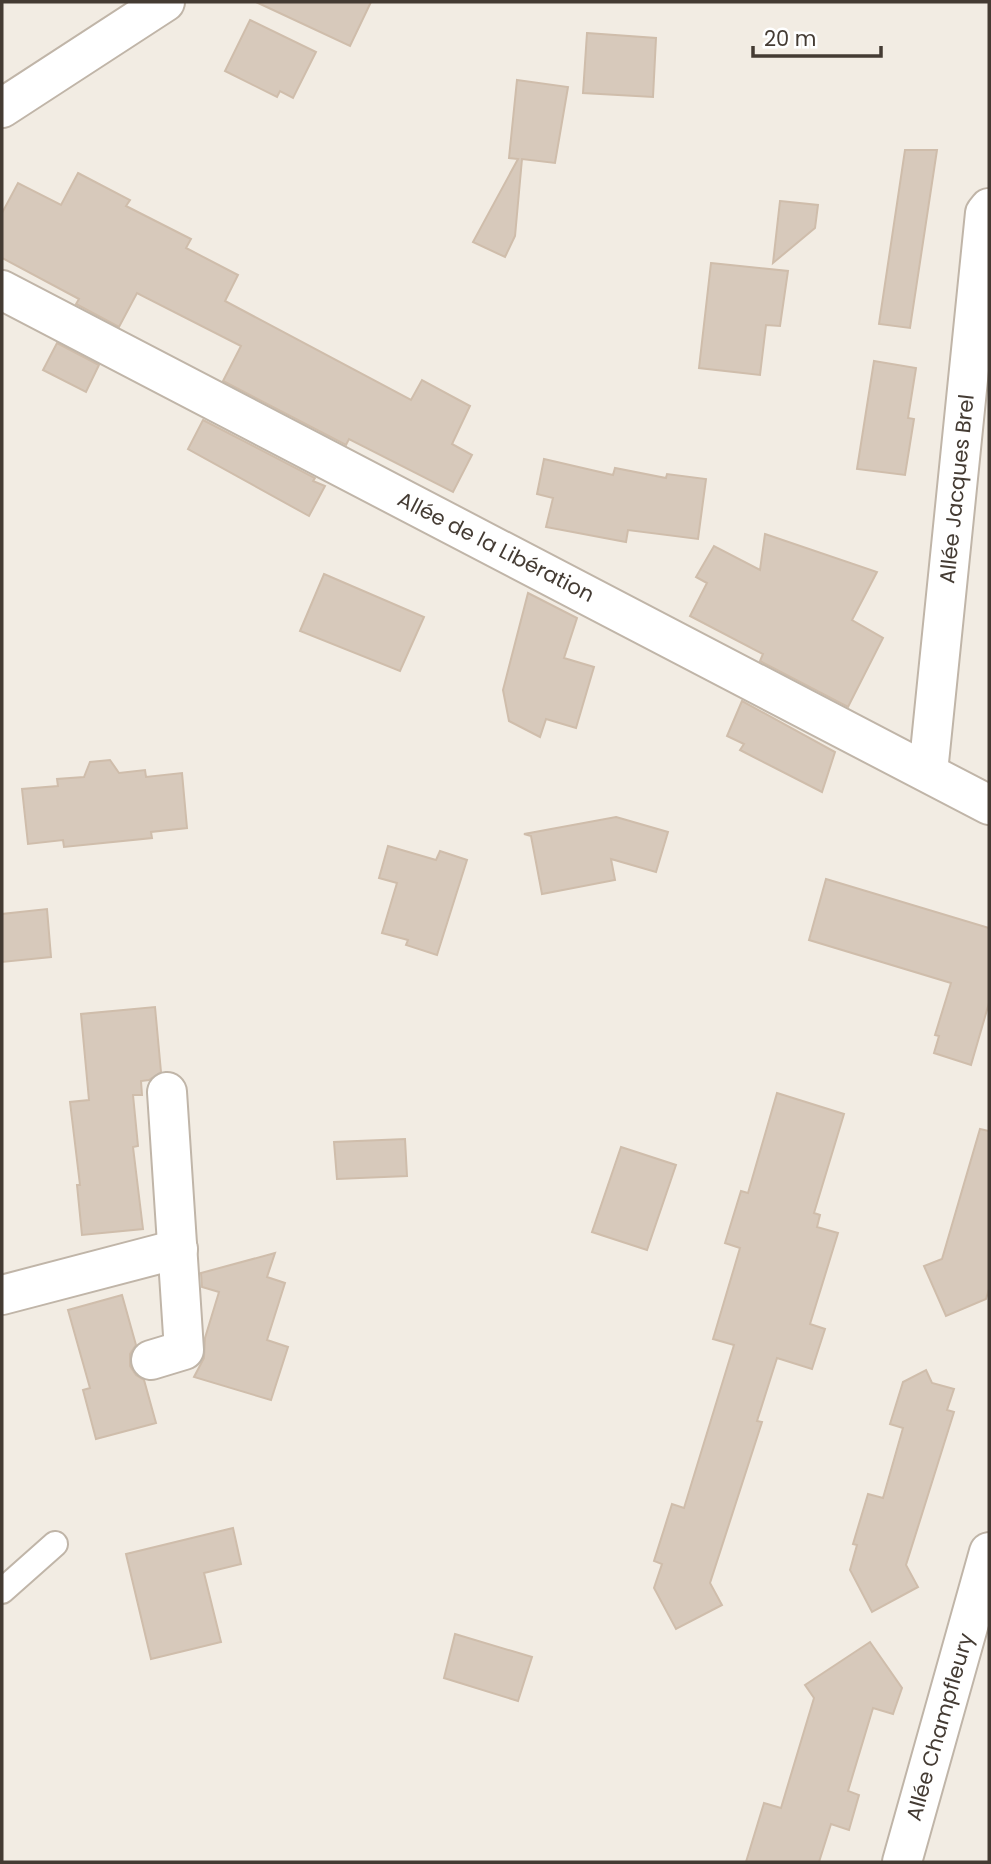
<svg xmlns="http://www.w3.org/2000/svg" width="991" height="1864" font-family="Poppins,sans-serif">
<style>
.building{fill:#d7c9bb;stroke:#cfbdab;stroke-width:2}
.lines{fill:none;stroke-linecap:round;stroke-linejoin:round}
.lane-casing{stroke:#c0b5a8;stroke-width:28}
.street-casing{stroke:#c0b5a8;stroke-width:42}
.lane{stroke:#fff;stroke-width:24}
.street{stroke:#fff;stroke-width:38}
.labels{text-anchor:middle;stroke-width:5;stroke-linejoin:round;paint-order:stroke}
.street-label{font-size:21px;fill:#443b33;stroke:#fff}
</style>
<rect width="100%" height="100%" fill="#f2ece3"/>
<g class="building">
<path d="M 256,2 L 371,2 L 350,46 Z"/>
<path d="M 250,20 L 316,52 L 293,98 L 280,91 L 277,97 L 225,71 Z"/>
<path d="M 587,33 L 656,38 L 653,97 L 583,93 Z"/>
<path d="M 517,80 L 568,87 L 555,163 L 522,159 L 515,236 L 505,257 L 473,242 L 518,159 L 509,158 Z"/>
<path d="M 905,150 L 937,150 L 910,328 L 879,324 Z"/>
<path d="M 78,173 L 130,200 L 126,206 L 191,239 L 186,248 L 238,275 L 225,301 L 411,400 L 422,380 L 470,406 L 452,444 L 472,455 L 453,492 L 349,439 L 346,445 L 223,381 L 241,346 L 137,293 L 119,327 L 76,304 L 79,299 L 2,258 L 2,213 L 18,183 L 61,205 Z"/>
<path d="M 780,201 L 818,205 L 815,228 L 773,263 Z"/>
<path d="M 711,263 L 788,271 L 780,326 L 766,325 L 760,375 L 699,368 Z"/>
<path d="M 57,343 L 99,365 L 86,392 L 43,370 Z"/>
<path d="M 874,361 L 916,368 L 908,418 L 914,419 L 905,475 L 857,469 Z"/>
<path d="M 203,420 L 315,478 L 313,481 L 325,486 L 309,516 L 188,449 Z"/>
<path d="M 544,459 L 613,475 L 615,468 L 666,478 L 667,474 L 706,479 L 698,539 L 628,530 L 626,542 L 546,527 L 553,498 L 537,494 Z"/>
<path d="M 765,534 L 877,572 L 852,620 L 883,638 L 848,707 L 760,661 L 763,654 L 690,616 L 707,583 L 696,577 L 714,546 L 760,570 Z"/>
<path d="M 324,574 L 424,617 L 400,671 L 300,631 Z"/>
<path d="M 528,593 L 577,618 L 564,658 L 594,667 L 576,728 L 546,719 L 540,737 L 509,721 L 503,690 Z"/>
<path d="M 742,701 L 835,752 L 822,792 L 740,750 L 744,744 L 727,736 Z"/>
<path d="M 110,760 L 119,773 L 145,770 L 146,777 L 182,773 L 187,828 L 151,832 L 152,838 L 64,847 L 63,840 L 28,844 L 22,789 L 58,786 L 57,779 L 84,777 L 90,762 Z"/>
<path d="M 616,817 L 668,832 L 656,872 L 611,859 L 615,880 L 542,894 L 531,836 L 524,834 Z"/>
<path d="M 388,846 L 436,860 L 440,851 L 467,860 L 437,955 L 406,945 L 408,940 L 382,933 L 397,883 L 379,878 Z"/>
<path d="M 826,879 L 989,928 L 989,1003 L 971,1065 L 934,1053 L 939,1036 L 935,1035 L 951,983 L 809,940 Z"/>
<path d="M 47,909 L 51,957 L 2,962 L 2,914 Z"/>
<path d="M 155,1007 L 161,1072 L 149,1080 L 141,1081 L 142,1095 L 133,1095 L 138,1146 L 133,1147 L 143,1229 L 82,1235 L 77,1185 L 80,1185 L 70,1102 L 89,1100 L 81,1014 Z"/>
<path d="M 777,1093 L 844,1114 L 814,1213 L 820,1215 L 817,1227 L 838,1233 L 810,1324 L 825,1329 L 812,1369 L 777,1358 L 757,1421 L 762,1422 L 710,1583 L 722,1605 L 676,1629 L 654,1588 L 662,1564 L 654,1561 L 672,1504 L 684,1508 L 734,1345 L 713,1339 L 740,1248 L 725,1243 L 741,1191 L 748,1193 Z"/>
<path d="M 980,1129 L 989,1131 L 989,1289 L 986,1299 L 946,1316 L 924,1266 L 942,1259 Z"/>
<path d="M 405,1139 L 407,1176 L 337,1179 L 334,1142 Z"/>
<path d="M 621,1147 L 676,1165 L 647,1250 L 592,1232 Z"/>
<path d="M 275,1253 L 267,1277 L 285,1283 L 267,1340 L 288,1347 L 271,1400 L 194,1377 L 204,1358 L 205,1338 L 219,1292 L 202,1287 L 201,1273 Z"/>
<path d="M 122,1295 L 136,1345 L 130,1354 L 130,1366 L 136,1375 L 144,1380 L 156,1423 L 96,1439 L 83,1390 L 90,1388 L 68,1310 Z"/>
<path d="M 926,1370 L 932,1383 L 954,1389 L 947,1410 L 954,1412 L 906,1565 L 918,1587 L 872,1612 L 850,1570 L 857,1545 L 853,1544 L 868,1494 L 883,1498 L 903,1428 L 890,1424 L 903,1382 Z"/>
<path d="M 233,1528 L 241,1564 L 204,1573 L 221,1642 L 151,1659 L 126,1554 Z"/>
<path d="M 455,1634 L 532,1657 L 518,1701 L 444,1678 Z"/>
<path d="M 870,1642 L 902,1688 L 893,1714 L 873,1708 L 848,1791 L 859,1795 L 849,1830 L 831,1824 L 819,1862 L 746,1862 L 764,1803 L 781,1808 L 814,1698 L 805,1685 Z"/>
</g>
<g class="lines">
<defs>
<path id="lane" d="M 2,1591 L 55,1544"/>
<g id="street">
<path d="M 2,108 L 165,2"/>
<path d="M 2,290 L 989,805"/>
<path d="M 928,772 L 985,213 L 989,208"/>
<path d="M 2,1295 L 178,1249"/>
<path d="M 151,1360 L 184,1350 L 167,1092"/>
<path d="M 902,1862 L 989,1552"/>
</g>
</defs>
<use href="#lane" class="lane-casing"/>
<use href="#street" class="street-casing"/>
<use href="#lane" class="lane"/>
<use href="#street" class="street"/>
</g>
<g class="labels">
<g class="street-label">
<text transform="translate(957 489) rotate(-84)" y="7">Allée Jacques Brel</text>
<text transform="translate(496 547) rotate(27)" y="7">Allée de la Libération</text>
<text transform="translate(940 1727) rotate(-74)" y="7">Allée Champfleury</text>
</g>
</g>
<rect width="991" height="1864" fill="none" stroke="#443b33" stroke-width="7"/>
<path d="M753 46v10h128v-10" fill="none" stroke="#443b33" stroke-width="3.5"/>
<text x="764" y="46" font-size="21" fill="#443b33" stroke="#ffffff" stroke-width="5" paint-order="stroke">20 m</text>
</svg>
